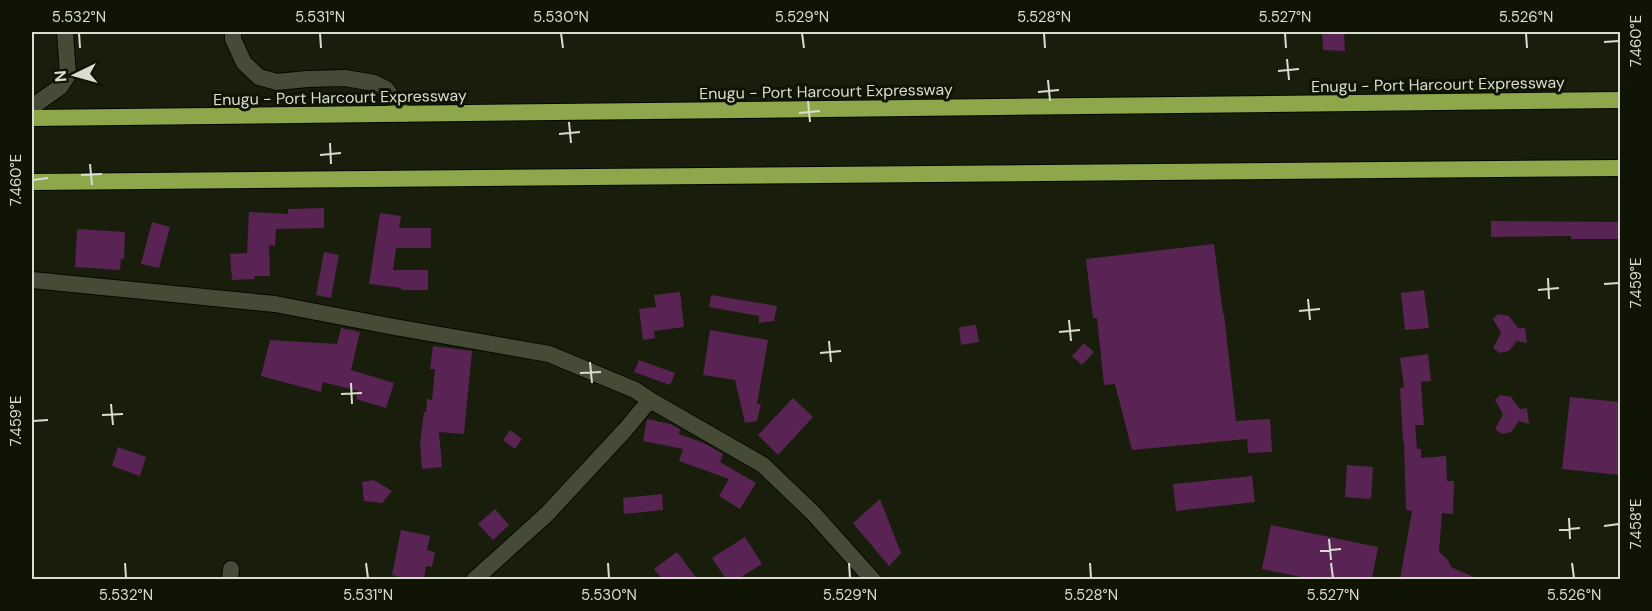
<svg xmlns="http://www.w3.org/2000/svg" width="1652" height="611" font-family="'DM Sans',sans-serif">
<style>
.building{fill:#592453}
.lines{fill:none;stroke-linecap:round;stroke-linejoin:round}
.minor-casing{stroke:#040800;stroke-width:18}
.trunk-casing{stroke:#040800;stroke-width:18}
.minor{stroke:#454b37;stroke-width:16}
.trunk{stroke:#8da74a;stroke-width:16}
.ticks{fill:none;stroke:#d9ddd1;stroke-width:2}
.labels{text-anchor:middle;stroke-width:6;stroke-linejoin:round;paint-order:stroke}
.street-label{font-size:16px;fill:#d9ddd1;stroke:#0f1404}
.neatline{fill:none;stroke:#d9ddd1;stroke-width:2}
.ticks-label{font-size:15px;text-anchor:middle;fill:#d9ddd1}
</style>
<rect width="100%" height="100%" fill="#181e0b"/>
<g class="building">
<path d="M 1322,32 L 1344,32 L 1345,51 L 1323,50 Z"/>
<path d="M 324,208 L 324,228 L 276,229 L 275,246 L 269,245 L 270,276 L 254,276 L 255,279 L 232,280 L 230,254 L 247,253 L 249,212 L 288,214 L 288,209 Z"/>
<path d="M 380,213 L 401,216 L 399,228 L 431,228 L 431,248 L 396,248 L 393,270 L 428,270 L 428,290 L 401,290 L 401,288 L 369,284 Z"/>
<path d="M 1491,221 L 1620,222 L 1620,239 L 1571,239 L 1571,236 L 1491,237 Z"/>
<path d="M 152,222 L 170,227 L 159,268 L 141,264 Z"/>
<path d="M 77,229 L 125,232 L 124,259 L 121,259 L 120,270 L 75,267 Z"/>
<path d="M 1214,244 L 1223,314 L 1224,314 L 1236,421 L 1270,419 L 1272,452 L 1248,453 L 1247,439 L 1132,450 L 1115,384 L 1104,385 L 1097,318 L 1093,318 L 1086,259 Z"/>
<path d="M 324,252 L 339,255 L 331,298 L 316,295 Z"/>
<path d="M 1424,290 L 1429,328 L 1405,330 L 1401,293 Z"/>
<path d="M 680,292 L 684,327 L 654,331 L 655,338 L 643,340 L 639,309 L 656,307 L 654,295 Z"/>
<path d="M 711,295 L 777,306 L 774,321 L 759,323 L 759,316 L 709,307 Z"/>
<path d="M 1498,314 L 1509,316 L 1518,328 L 1525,328 L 1527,343 L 1517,341 L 1509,351 L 1500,353 L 1493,348 L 1501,333 L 1493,319 Z"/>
<path d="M 976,325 L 979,342 L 961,345 L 959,327 Z"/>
<path d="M 341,328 L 360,332 L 351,370 L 394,383 L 386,408 L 356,399 L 358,391 L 323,382 L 321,392 L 261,376 L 270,340 L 337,344 Z"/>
<path d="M 710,330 L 768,340 L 757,404 L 761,404 L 757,421 L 745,423 L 735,380 L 703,375 Z"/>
<path d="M 1084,343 L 1094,352 L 1082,365 L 1072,356 Z"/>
<path d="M 433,346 L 472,351 L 464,434 L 439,432 L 442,467 L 422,469 L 420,444 L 424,412 L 426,412 L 427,399 L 432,400 L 435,369 L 430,369 Z"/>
<path d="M 1428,354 L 1431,381 L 1421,382 L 1424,425 L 1415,425 L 1417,449 L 1421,449 L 1421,458 L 1446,456 L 1447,481 L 1454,481 L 1453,514 L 1442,513 L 1439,552 L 1448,560 L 1451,567 L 1478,579 L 1400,579 L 1412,511 L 1406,510 L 1404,441 L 1403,441 L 1400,388 L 1404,387 L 1400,358 Z"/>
<path d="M 639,360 L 675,373 L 670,385 L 634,372 Z"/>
<path d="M 1500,395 L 1511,397 L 1520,409 L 1527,408 L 1529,424 L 1519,421 L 1511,432 L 1502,434 L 1495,429 L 1503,414 L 1495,400 Z"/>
<path d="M 1570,397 L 1620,402 L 1620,475 L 1562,469 Z"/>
<path d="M 793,398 L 813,417 L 778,455 L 758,435 Z"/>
<path d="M 647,419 L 670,424 L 680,429 L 679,434 L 706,444 L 723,454 L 720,462 L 756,483 L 740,509 L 719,496 L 729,479 L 679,461 L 683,449 L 643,441 Z"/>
<path d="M 510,430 L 522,439 L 515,449 L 503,440 Z"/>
<path d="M 118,447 L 146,457 L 140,476 L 112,466 Z"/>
<path d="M 1347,465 L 1373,467 L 1371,499 L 1345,497 Z"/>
<path d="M 1252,476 L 1255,502 L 1176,511 L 1173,484 Z"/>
<path d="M 374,480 L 392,491 L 382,503 L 364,501 L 362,482 Z"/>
<path d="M 662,494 L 663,510 L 624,514 L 623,498 Z"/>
<path d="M 880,499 L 901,553 L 889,566 L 853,523 Z"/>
<path d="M 495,509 L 509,525 L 493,540 L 478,524 Z"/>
<path d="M 1271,525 L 1378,547 L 1372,579 L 1311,579 L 1262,569 Z"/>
<path d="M 401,530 L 430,536 L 427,550 L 435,552 L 432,567 L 426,566 L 424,579 L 409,577 L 408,579 L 392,575 Z"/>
<path d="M 745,537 L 762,564 L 738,579 L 726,579 L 712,558 Z"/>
<path d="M 677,552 L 697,579 L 662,579 L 654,569 Z"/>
</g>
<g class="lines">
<defs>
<g id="minor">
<path d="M 233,32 L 233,39 L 244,63 L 259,77 L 277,82 L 307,79 L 345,78 L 374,83 L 386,89 L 404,114"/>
<path d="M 32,107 L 60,87 L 68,75 L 65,32"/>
<path d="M 32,280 L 275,304 L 389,326 L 549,354 L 635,390 L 650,400 L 763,465 L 813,513 L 873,580"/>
<path d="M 230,580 L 231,569"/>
<path d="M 474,580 L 547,514 L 625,430 L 650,400"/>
</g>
<g id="trunk">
<path d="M 32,118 L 1620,100"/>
<path d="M 32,182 L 1620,168"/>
</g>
</defs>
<use href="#minor" class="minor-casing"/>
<use href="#trunk" class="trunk-casing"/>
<use href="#minor" class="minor"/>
<use href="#trunk" class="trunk"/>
</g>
<path class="ticks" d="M 79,33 L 80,48M 320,33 L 321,48M 561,33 L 563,48M 802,33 L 804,48M 1044,33 L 1045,48M 1285,33 L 1286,48M 1526,33 L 1527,48M 1604,42 L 1619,41M 1287,59 L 1289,80M 1278,71 L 1299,69M 1048,80 L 1050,101M 1038,92 L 1059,90M 808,101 L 810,122M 799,113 L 820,111M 569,122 L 571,143M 559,134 L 580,132M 330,143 L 331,164M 320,155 L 341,153M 90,164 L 92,185M 81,175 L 102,174M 33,180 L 48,178M 1548,278 L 1549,299M 1604,284 L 1619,283M 1538,290 L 1559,288M 1308,299 L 1310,320M 1299,311 L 1320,309M 1069,320 L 1071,341M 1059,332 L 1080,330M 829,341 L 831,362M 820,353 L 841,351M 590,362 L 592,383M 580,373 L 601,372M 351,383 L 352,404M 341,394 L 362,393M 111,404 L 113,425M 102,415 L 123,414M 33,421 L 48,420M 1569,518 L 1570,539M 1604,526 L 1619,524M 1559,530 L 1580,528M 1329,539 L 1331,560M 1320,551 L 1341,549M 125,563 L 126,578M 366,563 L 368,578M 608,563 L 609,578M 849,563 L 850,578M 1090,563 L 1091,578M 1331,563 L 1333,578M 1572,563 L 1574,578"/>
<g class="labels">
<g class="street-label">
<text transform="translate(1438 84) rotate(-1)" y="6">Enugu - Port Harcourt Expressway</text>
<text transform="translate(826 91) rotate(-1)" y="6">Enugu - Port Harcourt Expressway</text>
<text transform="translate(340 97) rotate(-1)" y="6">Enugu - Port Harcourt Expressway</text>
</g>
</g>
<rect width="1652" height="611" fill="none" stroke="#0f1404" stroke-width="66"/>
<g transform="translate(75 75) rotate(265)" stroke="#0f1404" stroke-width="4.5" paint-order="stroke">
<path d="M0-4.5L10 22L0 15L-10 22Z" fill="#d9ddd1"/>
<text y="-9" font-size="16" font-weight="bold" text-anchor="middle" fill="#d9ddd1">N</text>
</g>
<rect x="33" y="33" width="1586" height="545" class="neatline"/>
<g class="ticks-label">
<text x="79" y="22">5.532°N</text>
<text x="320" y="22">5.531°N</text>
<text x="561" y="22">5.530°N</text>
<text x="802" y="22">5.529°N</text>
<text x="1044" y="22">5.528°N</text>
<text x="1285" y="22">5.527°N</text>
<text x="1526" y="22">5.526°N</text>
<text transform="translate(1636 41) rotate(-90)" y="5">7.460°E</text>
<text transform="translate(16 180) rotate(-90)" y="5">7.460°E</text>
<text transform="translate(1636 283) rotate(-90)" y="5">7.459°E</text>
<text transform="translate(16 421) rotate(-90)" y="5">7.459°E</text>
<text transform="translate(1636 524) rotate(-90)" y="5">7.458°E</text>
<text x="126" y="600">5.532°N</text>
<text x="368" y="600">5.531°N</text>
<text x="609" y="600">5.530°N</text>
<text x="850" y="600">5.529°N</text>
<text x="1091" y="600">5.528°N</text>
<text x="1333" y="600">5.527°N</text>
<text x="1574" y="600">5.526°N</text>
</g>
</svg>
